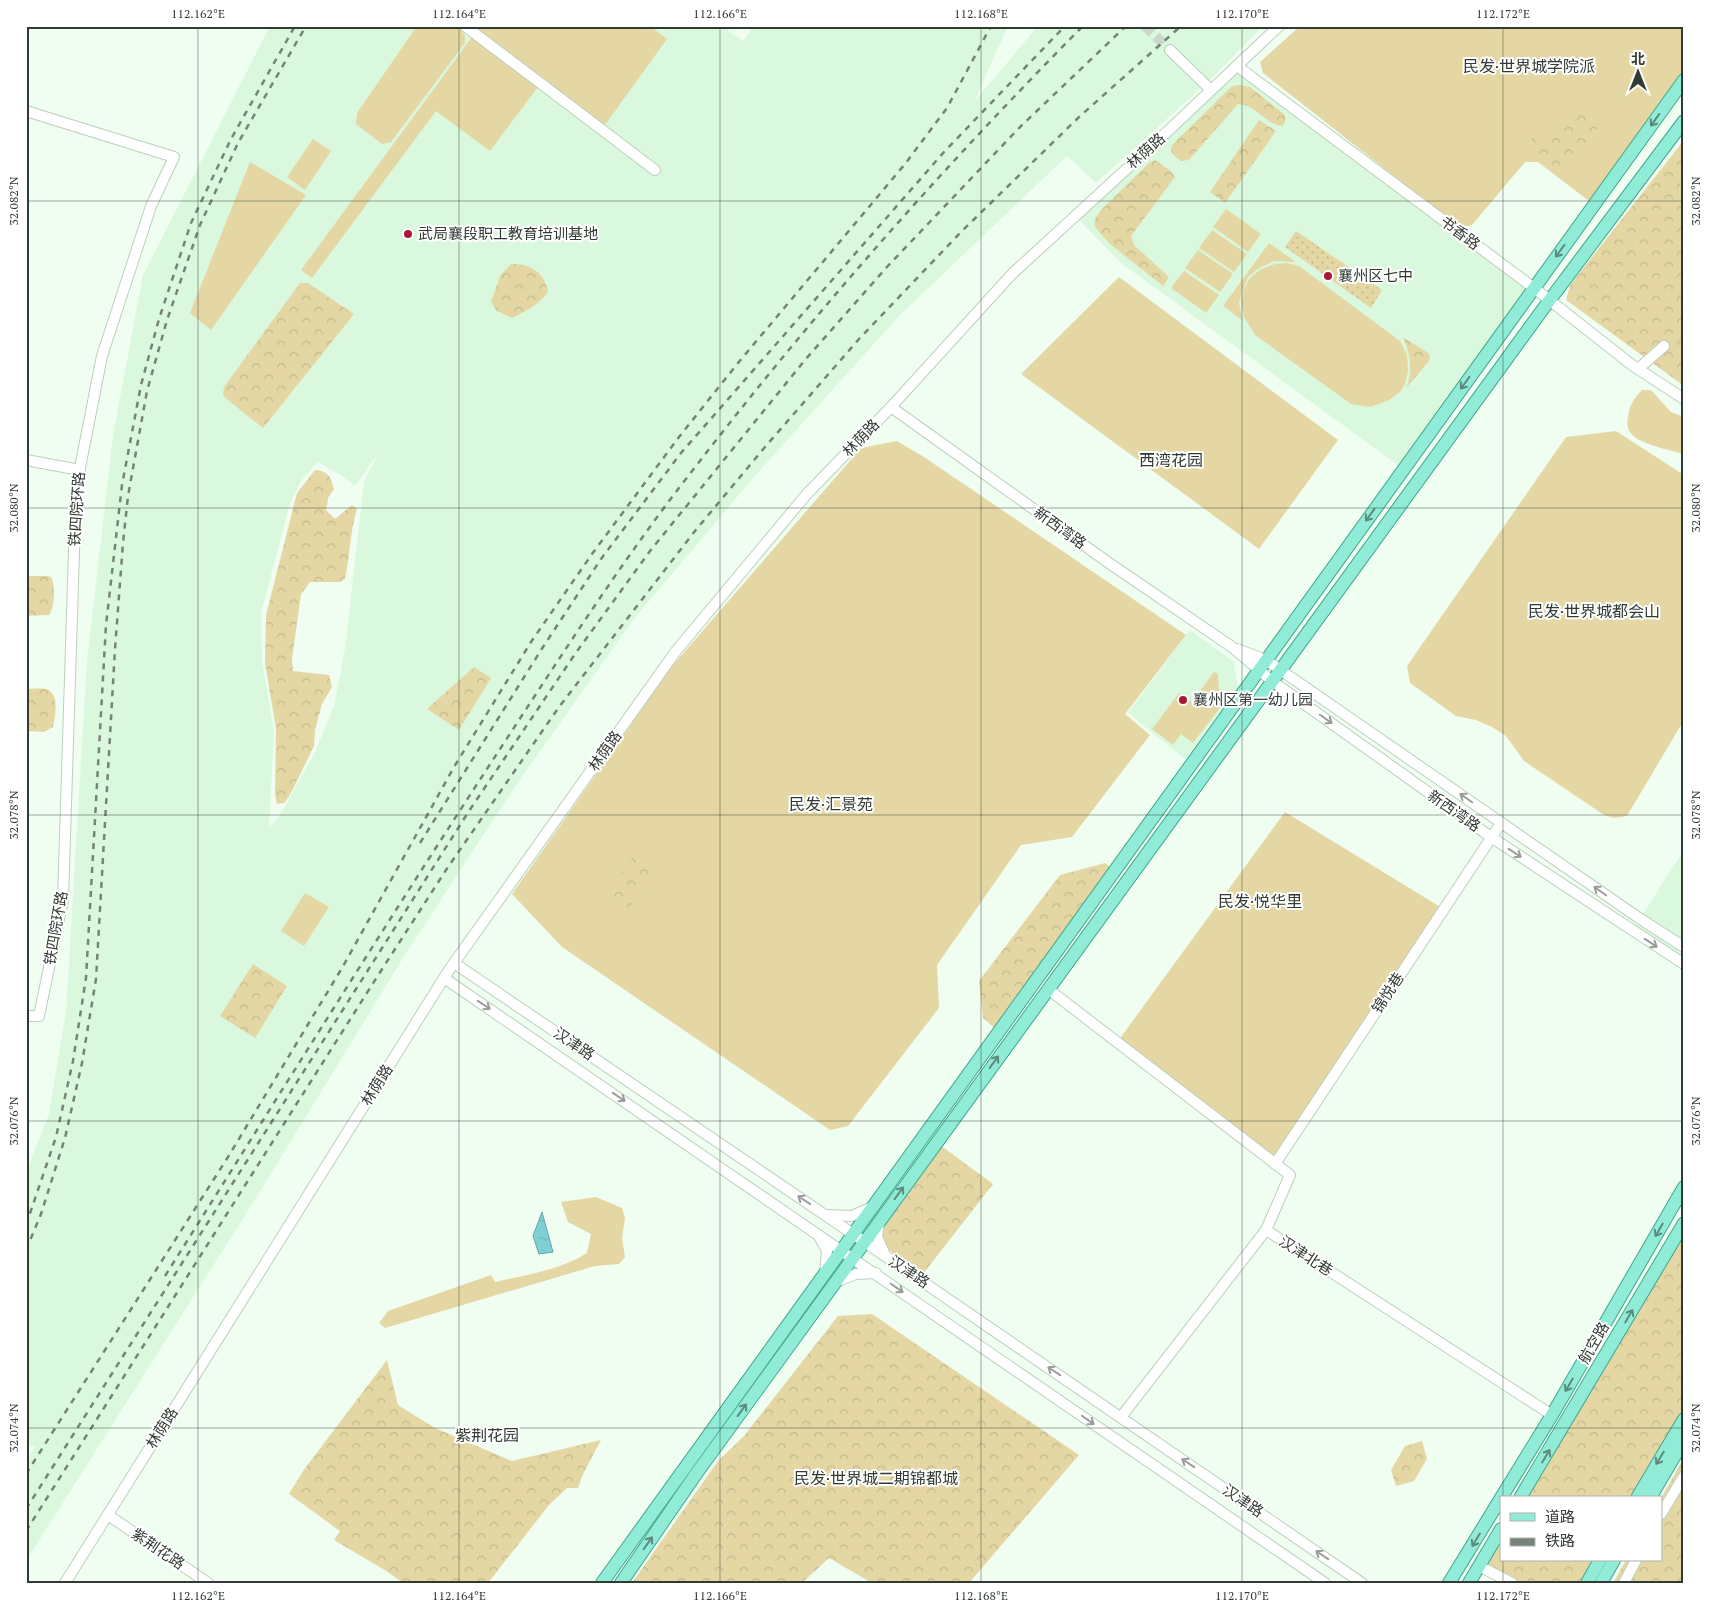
<svg xmlns="http://www.w3.org/2000/svg" width="1710" height="1609" font-family="'PT Serif','Noto Sans SC',serif">
<style>
.built{fill:#daf8de;fill-rule:evenodd}
.grass{fill:#e4d7a4}
.forest{fill:url(#forest-crowns)}
.garden{fill:url(#garden-dots)}
.water{fill:url(#water-ripples);stroke:#66a4a5}
.lines{fill:none;stroke-linecap:round;stroke-linejoin:round}
.minor-tunnel{stroke:#cad7cc;stroke-width:10;stroke-dasharray:10 5;stroke-linecap:butt}
.minor-casing{stroke:#bad1bc;stroke-width:12}
.major-casing{stroke:#3fa68c;stroke-width:14}
.minor{stroke:#fff;stroke-width:10}
.major{stroke:#90ecd7;stroke-width:12}
.rail{stroke:#778279;stroke-width:2.5;stroke-dasharray:6 6;stroke-linecap:butt}
.oneway{stroke:#5c8b7d}
.oneway2{stroke:#989d99}
.ticks{fill:none;stroke:#323b33;stroke-width:1;stroke-opacity:0.45}
.poi-dot{fill:#ac1734;stroke:#fff;stroke-width:2}
.labels{text-anchor:middle;stroke-width:4;stroke-linejoin:round;paint-order:stroke}
.street-label{font-size:15px;fill:#323b33;stroke:#fff}
.poi-label{font-size:15px;fill:#323b33;stroke:#fff;text-anchor:start}
.neighbourhood-label{font-size:16px;fill:#323b33;stroke:#fff}
.neatline{fill:none;stroke:#323b33;stroke-width:2}
.ticks-label{font-size:12px;text-anchor:middle;fill:#323b33}
</style>
<defs>
<pattern id="forest-crowns" width="20" height="18" patternUnits="userSpaceOnUse" patternTransform="scale(1.25)"><rect width="20" height="18" fill="#e4d7a4"/><path d="M2 6a3 3 0 1 1 6 0M12 15a3 3 0 1 1 6 0" fill="none" stroke="#c4b98e"/></pattern>
<pattern id="garden-dots" width="8" height="8" patternUnits="userSpaceOnUse" patternTransform="scale(1.25)"><rect width="8" height="8" fill="#e4d7a4"/><path d="M2 2h.1M6 6h.1" fill="none" stroke="#c4b98e" stroke-width="1.8" stroke-linecap="round"/></pattern>
<pattern id="water-ripples" width="26" height="14" patternUnits="userSpaceOnUse" patternTransform="scale(1.25)"><rect width="26" height="14" fill="#7dd1d6"/><path d="M2 4q2-2 4 0t4 0M15 11q2-2 4 0t4 0" fill="none" stroke="#6cb4b8"/></pattern>
</defs>
<rect width="100%" height="100%" fill="#f0fef2"/>
<g class="built">
<path d="M 270,26 L 722,26 L 743,41 L 754,26 L 1008,26 L 974,102 L 1038,26 L 1263,26 L 1211,79 L 1096,183 L 1067,156 L 899,316 L 754,477 L 633,620 L 514,788 L 403,958 L 261,1190 L 26,1561 L 26,1461 L 35,1447 L 26,1443 L 26,1172 L 49,1114 L 66,1012 L 87,661 L 113,435 L 143,275 ZM 379,452 L 364,482 L 345,649 L 334,706 L 315,752 L 283,810 L 269,829 L 274,731 L 262,661 L 261,613 L 290,503 L 301,481 L 317,462 L 341,475 L 355,486 Z"/>
<path d="M 1237,66 L 1534,288 L 1403,469 L 1121,263 L 1075,216 Z"/>
<path d="M 1190,630 L 1234,662 L 1238,687 L 1185,759 L 1128,713 Z"/>
<path d="M 1684,850 L 1684,964 L 1632,931 Z"/>
</g>
<g class="grass">
<path d="M 417,26 L 458,26 L 465,36 L 465,43 L 391,142 L 382,144 L 356,124 L 357,113 Z"/>
<path d="M 480,26 L 650,26 L 667,39 L 602,129 L 541,83 L 490,151 L 436,111 L 312,278 L 301,270 Z"/>
<path d="M 1300,26 L 1684,26 L 1682,73 L 1593,199 L 1589,201 L 1538,162 L 1525,162 L 1472,225 L 1460,228 L 1263,73 L 1260,62 Z"/>
<path d="M 313,139 L 331,151 L 305,190 L 287,177 Z"/>
<path d="M 250,162 L 306,195 L 211,330 L 190,313 Z"/>
<path d="M 1226,209 L 1261,234 L 1248,252 L 1213,227 Z"/>
<path d="M 1212,230 L 1247,254 L 1234,272 L 1199,248 Z"/>
<path d="M 1269,243 L 1296,262 L 1274,261 L 1259,268 L 1248,277 L 1239,302 L 1242,320 L 1223,306 Z"/>
<path d="M 1198,250 L 1233,274 L 1220,292 L 1185,268 Z"/>
<path d="M 1287,263 L 1299,266 L 1400,341 L 1407,355 L 1408,371 L 1405,384 L 1400,392 L 1389,400 L 1371,407 L 1351,404 L 1255,335 L 1244,317 L 1241,301 L 1244,289 L 1250,278 L 1261,269 L 1275,264 Z"/>
<path d="M 1184,271 L 1219,295 L 1206,313 L 1171,288 Z"/>
<path d="M 1119,277 L 1338,440 L 1259,549 L 1021,374 Z"/>
<path d="M 1642,390 L 1651,390 L 1671,412 L 1684,417 L 1684,454 C 1670,450 1637,444 1630,432 C 1627,428 1627,421 1628,417 C 1629,406 1634,398 1642,390 Z"/>
<path d="M 1616,431 L 1684,475 L 1684,720 L 1627,816 L 1614,818 L 1604,815 L 1524,761 L 1506,736 L 1492,727 L 1476,720 L 1456,716 L 1410,683 L 1407,666 L 1566,437 Z"/>
<path d="M 897,441 L 924,457 L 1186,635 L 1125,714 L 1150,735 L 1072,837 L 1021,845 L 937,965 L 939,1008 L 848,1126 L 830,1130 L 562,947 L 512,894 L 672,666 L 861,448 Z"/>
<path d="M 1214,672 L 1218,674 L 1220,708 L 1193,743 L 1181,734 L 1173,745 L 1152,729 L 1179,693 L 1192,702 Z"/>
<path d="M 1285,812 L 1442,908 L 1275,1159 L 1118,1041 Z"/>
<path d="M 305,893 L 329,907 L 304,946 L 281,931 Z"/>
<path d="M 596,1197 L 622,1208 L 625,1218 L 622,1238 L 625,1257 L 619,1264 L 595,1266 L 385,1328 L 379,1323 L 388,1311 L 491,1275 L 495,1282 C 526,1275 560,1270 587,1253 L 591,1234 L 568,1222 L 561,1202 Z"/>
</g>
<g class="forest">
<path d="M 1238,85 L 1250,87 L 1285,115 L 1285,123 L 1282,126 C 1265,124 1255,104 1238,104 L 1189,160 L 1181,161 L 1174,156 L 1171,151 L 1172,145 L 1232,86 Z"/>
<path d="M 1588,110 C 1594,116 1601,120 1597,129 L 1562,169 C 1549,172 1542,161 1530,157 C 1525,122 1549,143 1563,130 C 1572,123 1577,115 1588,110 Z"/>
<path d="M 1259,120 L 1276,131 L 1225,203 L 1210,192 Z"/>
<path d="M 1684,140 L 1684,386 L 1566,300 L 1570,285 Z"/>
<path d="M 1155,160 L 1171,171 L 1175,177 L 1131,236 L 1134,245 L 1169,277 L 1163,286 L 1110,244 L 1095,227 L 1095,219 L 1101,210 L 1149,163 Z"/>
<path d="M 511,264 C 530,264 545,272 548,292 C 539,305 526,311 512,318 L 497,311 L 491,302 L 500,276 Z"/>
<path d="M 300,283 L 308,283 L 354,314 L 263,428 L 223,396 L 224,387 Z"/>
<path d="M 1403,337 L 1428,353 L 1430,356 L 1429,361 L 1407,387 C 1413,368 1410,354 1403,337 Z"/>
<path d="M 315,470 C 328,471 331,477 334,489 L 328,498 L 326,510 L 335,519 L 352,505 L 357,509 C 350,531 350,556 345,579 L 340,582 L 310,582 L 301,594 L 292,659 L 293,671 L 329,675 L 332,687 L 322,704 L 315,730 L 314,746 L 290,795 L 284,803 L 277,804 L 275,794 L 276,729 L 265,663 L 266,615 L 297,493 Z"/>
<path d="M 26,576 L 48,576 L 52,578 C 55,589 55,606 49,615 L 26,616 Z"/>
<path d="M 474,667 L 491,678 L 459,730 L 427,709 Z"/>
<path d="M 26,689 C 32,689 46,687 50,691 C 59,698 55,717 53,727 L 44,732 L 26,731 Z"/>
<path d="M 634,855 L 657,871 L 629,909 L 607,893 Z"/>
<path d="M 1105,863 L 1115,870 L 999,1032 L 983,1018 L 979,981 L 1060,875 Z"/>
<path d="M 253,964 L 287,986 L 255,1038 L 220,1016 Z"/>
<path d="M 940,1145 L 993,1184 L 923,1274 L 886,1248 L 881,1237 L 883,1222 Z"/>
<path d="M 1684,1221 L 1684,1419 L 1637,1498 L 1519,1498 Z"/>
<path d="M 872,1314 L 1079,1455 L 969,1583 L 872,1583 L 829,1558 L 802,1583 L 632,1583 L 718,1461 L 744,1436 L 838,1316 Z"/>
<path d="M 387,1360 L 398,1405 L 435,1428 L 512,1461 L 601,1440 L 583,1474 L 578,1488 L 567,1488 L 549,1505 L 488,1583 L 403,1583 L 388,1572 L 334,1540 L 340,1531 L 289,1494 L 303,1471 Z"/>
<path d="M 1422,1441 L 1427,1459 L 1414,1481 L 1396,1486 L 1391,1470 L 1405,1446 Z"/>
<path d="M 1684,1458 L 1684,1583 L 1613,1583 L 1626,1560 L 1661,1560 L 1661,1498 Z"/>
<path d="M 1501,1528 L 1501,1560 L 1600,1560 L 1587,1583 L 1512,1583 L 1479,1566 Z"/>
</g>
<path class="garden" d="M 1296,231 L 1382,290 L 1371,308 L 1285,247 Z"/>
<path class="water" d="M 542,1212 L 553,1252 L 539,1254 L 533,1236 Z"/>
<g class="lines">
<path class="minor-tunnel" d="M 1145,26 L 1170,50"/>
<defs>
<g id="minor">
<path d="M 465,26 L 655,170"/>
<path d="M 1170,50 L 1211,90"/>
<path d="M 1237,66 L 1534,288 L 1632,365 L 1684,399"/>
<path d="M 26,111 L 174,157 L 151,206 L 102,356 L 76,488 L 63,900 L 39,1016 L 26,1016"/>
<path d="M 1638,369 L 1664,346"/>
<path d="M 891,407 L 1109,563 L 1232,647 L 1272,681 L 1491,837 L 1684,964"/>
<path d="M 26,460 L 80,470"/>
<path d="M 1237,649 L 1266,660 L 1639,918 L 1684,947"/>
<path d="M 454,963 L 853,1234 L 1362,1583"/>
<path d="M 444,978 L 1325,1583"/>
<path d="M 1048,989 L 1290,1175 L 1266,1230 L 1552,1415"/>
<path d="M 1275,1164 L 1501,823"/>
<path d="M 826,1215 L 852,1216 L 872,1207"/>
<path d="M 879,1223 L 877,1237 L 885,1255"/>
<path d="M 819,1236 L 827,1251 L 825,1273"/>
<path d="M 835,1282 L 856,1274 L 876,1273"/>
<path d="M 1121,1417 L 1266,1230"/>
<path d="M 1661,1514 L 1684,1476"/>
<path d="M 108,1515 L 208,1583"/>
<path d="M 1479,1566 L 1512,1583"/>
<path d="M 65,1583 L 449,970 L 676,651 L 806,495 L 891,407 L 1012,274 L 1169,130 L 1279,26"/>
<path d="M 1624,1583 L 1636,1560"/>
</g>
<g id="major">
<path d="M 1501,1498 L 1552,1415 L 1684,1187"/>
<path d="M 1520,1498 L 1684,1223"/>
<path d="M 1637,1498 L 1684,1419"/>
<path d="M 1650,1498 L 1684,1440"/>
<path d="M 602,1583 L 1684,80"/>
<path d="M 621,1583 L 696,1474 L 1543,309 L 1684,121"/>
<path d="M 1449,1583 L 1501,1498"/>
<path d="M 1469,1583 L 1501,1529"/>
<path d="M 1587,1583 L 1600,1560"/>
<path d="M 1601,1583 L 1614,1560"/>
</g>
</defs>
<use href="#minor" class="minor-casing"/>
<use href="#major" class="major-casing"/>
<use href="#minor" class="minor"/>
<use href="#major" class="major"/>
<g class="rail">
<path d="M 420,843 L 543,647 L 601,559 L 681,453 L 944,152 L 1065,26"/>
<path d="M 26,1225 L 56,1137 L 73,1061 L 86,978 L 106,625 L 122,485 L 141,385 L 159,319 L 191,223 L 231,139 L 295,26"/>
<path d="M 26,1250 L 41,1214 L 65,1138 L 82,1063 L 96,979 L 115,649 L 123,543 L 128,496 L 147,391 L 167,320 L 200,225 L 238,143 L 306,26"/>
<path d="M 165,1276 C 276,1100 386,923 500,749 C 563,653 625,556 696,466 C 815,312 945,165 1083,26"/>
<path d="M 26,1474 L 228,1157 L 342,968 L 454,767 L 531,642 L 592,554 L 679,437 L 738,363 L 905,164 L 947,108 L 991,26"/>
<path d="M 26,1509 L 469,811 L 575,654 L 650,551 L 805,360 L 886,268 L 1020,127 L 1126,26"/>
<path d="M 26,1531 L 377,977 L 448,867 L 559,707 L 695,531 L 765,447 L 859,339 L 961,232 L 1078,118 L 1181,26"/>
</g>
</g>
<defs><path id="oneway-shaft" d="M-6 0H5M1.5-3L5.5 0L1.5 3" fill="none" stroke-width="1.6" stroke-linecap="round" stroke-linejoin="round" transform="scale(1.25)"/></defs>
<g class="oneway">
<use href="#oneway-shaft" transform="translate(1655 120) rotate(126)"/>
<use href="#oneway-shaft" transform="translate(1560 251) rotate(126)"/>
<use href="#oneway-shaft" transform="translate(1465 383) rotate(126)"/>
<use href="#oneway-shaft" transform="translate(1370 515) rotate(126)"/>
<use href="#oneway-shaft" transform="translate(994 1062) rotate(-54)"/>
<use href="#oneway-shaft" transform="translate(899 1193) rotate(-54)"/>
<use href="#oneway-shaft" transform="translate(1659 1230) rotate(120)"/>
<use href="#oneway-shaft" transform="translate(1629 1316) rotate(-60)"/>
<use href="#oneway-shaft" transform="translate(1569 1385) rotate(120)"/>
<use href="#oneway-shaft" transform="translate(742 1410) rotate(-54)"/>
<use href="#oneway-shaft" transform="translate(1546 1456) rotate(-59)"/>
<use href="#oneway-shaft" transform="translate(1660 1458) rotate(121)"/>
<use href="#oneway-shaft" transform="translate(1476 1540) rotate(121)"/>
<use href="#oneway-shaft" transform="translate(648 1543) rotate(-55)"/>
</g>
<g class="oneway2">
<use href="#oneway-shaft" transform="translate(1326 719) rotate(35)"/>
<use href="#oneway-shaft" transform="translate(1466 798) rotate(-145)"/>
<use href="#oneway-shaft" transform="translate(1515 853) rotate(34)"/>
<use href="#oneway-shaft" transform="translate(1600 891) rotate(-145)"/>
<use href="#oneway-shaft" transform="translate(1651 943) rotate(33)"/>
<use href="#oneway-shaft" transform="translate(484 1005) rotate(34)"/>
<use href="#oneway-shaft" transform="translate(619 1097) rotate(34)"/>
<use href="#oneway-shaft" transform="translate(804 1200) rotate(-146)"/>
<use href="#oneway-shaft" transform="translate(897 1288) rotate(35)"/>
<use href="#oneway-shaft" transform="translate(1054 1371) rotate(-146)"/>
<use href="#oneway-shaft" transform="translate(1088 1420) rotate(35)"/>
<use href="#oneway-shaft" transform="translate(1188 1463) rotate(-146)"/>
<use href="#oneway-shaft" transform="translate(1322 1555) rotate(-146)"/>
</g>
<path class="ticks" d="M 198,26 L 198,1583M 459,26 L 459,1583M 720,26 L 720,1583M 981,26 L 981,1583M 1242,26 L 1242,1583M 1503,26 L 1503,1498M 26,201 L 1684,201M 26,508 L 1684,508M 26,815 L 1684,815M 26,1121 L 1684,1121M 26,1428 L 1684,1428M 1503,1560 L 1503,1583"/>
<g class="poi-dot">
<circle cx="408" cy="234" r="5"/>
<circle cx="1328" cy="276" r="5"/>
<circle cx="1183" cy="700" r="5"/>
</g>
<g class="labels">
<g class="street-label">
<text transform="translate(1146 151) rotate(-42)" y="5">林荫路</text>
<text transform="translate(1460 233) rotate(37)" y="5">书香路</text>
<text transform="translate(861 438) rotate(-46)" y="5">林荫路</text>
<text transform="translate(77 509) rotate(-86)" y="5">铁四院环路</text>
<text transform="translate(1060 528) rotate(36)" y="5">新西湾路</text>
<text transform="translate(605 751) rotate(-55)" y="5">林荫路</text>
<text transform="translate(1454 811) rotate(35)" y="5">新西湾路</text>
<text transform="translate(56 928) rotate(-80)" y="5">铁四院环路</text>
<text transform="translate(1388 993) rotate(-57)" y="5">锦悦巷</text>
<text transform="translate(574 1044) rotate(34)" y="5">汉津路</text>
<text transform="translate(377 1085) rotate(-58)" y="5">林荫路</text>
<text transform="translate(1306 1256) rotate(33)" y="5">汉津北巷</text>
<text transform="translate(909 1272) rotate(34)" y="5">汉津路</text>
<text transform="translate(1594 1343) rotate(-60)" y="5">航空路</text>
<text transform="translate(162 1428) rotate(-58)" y="5">林荫路</text>
<text transform="translate(1243 1501) rotate(34)" y="5">汉津路</text>
<text transform="translate(158 1549) rotate(34)" y="5">紫荆花路</text>
</g>
<g class="poi-label">
<text x="418" y="239">武局襄段职工教育培训基地</text>
<text x="1338" y="281">襄州区七中</text>
<text x="1193" y="705">襄州区第一幼儿园</text>
</g>
<g class="neighbourhood-label">
<text x="1529" y="72">民发·世界城学院派</text>
<text x="1171" y="466">西湾花园</text>
<text x="1594" y="617">民发·世界城都会山</text>
<text x="831" y="810">民发·汇景苑</text>
<text x="1260" y="907">民发·悦华里</text>
<text x="487" y="1441">紫荆花园</text>
<text x="876" y="1484">民发·世界城二期锦都城</text>
</g>
</g>
<rect width="1710" height="1609" fill="none" stroke="#ffffff" stroke-width="55"/>
<rect x="1500" y="1496" width="162" height="65" fill="#ffffff" stroke="#adb1ad"/>
<rect x="1510" y="1513" width="25" height="8" fill="#90ecd7" stroke="#adb1ad"/>
<text x="1545" y="1522" font-size="15" fill="#323b33">道路</text>
<rect x="1510" y="1538" width="25" height="8" fill="#778279" stroke="#adb1ad"/>
<text x="1545" y="1546" font-size="15" fill="#323b33">铁路</text>
<g transform="translate(1638 72)" stroke="#ffffff" stroke-width="4" paint-order="stroke">
<path d="M0-4L9 19L0 12L-9 19Z" fill="#323b33"/>
<text y="-8" font-size="14" font-weight="bold" text-anchor="middle" fill="#323b33">北</text>
</g>
<rect x="28" y="28" width="1654" height="1554" class="neatline"/>
<g class="ticks-label">
<text x="198" y="18">112.162°E</text>
<text x="459" y="18">112.164°E</text>
<text x="720" y="18">112.166°E</text>
<text x="981" y="18">112.168°E</text>
<text x="1242" y="18">112.170°E</text>
<text x="1503" y="18">112.172°E</text>
<text transform="translate(14 201) rotate(-90)" y="4">32.082°N</text>
<text transform="translate(1696 201) rotate(-90)" y="4">32.082°N</text>
<text transform="translate(14 508) rotate(-90)" y="4">32.080°N</text>
<text transform="translate(1696 508) rotate(-90)" y="4">32.080°N</text>
<text transform="translate(14 815) rotate(-90)" y="4">32.078°N</text>
<text transform="translate(1696 815) rotate(-90)" y="4">32.078°N</text>
<text transform="translate(14 1121) rotate(-90)" y="4">32.076°N</text>
<text transform="translate(1696 1121) rotate(-90)" y="4">32.076°N</text>
<text transform="translate(14 1428) rotate(-90)" y="4">32.074°N</text>
<text transform="translate(1696 1428) rotate(-90)" y="4">32.074°N</text>
<text x="198" y="1600">112.162°E</text>
<text x="459" y="1600">112.164°E</text>
<text x="720" y="1600">112.166°E</text>
<text x="981" y="1600">112.168°E</text>
<text x="1242" y="1600">112.170°E</text>
<text x="1503" y="1600">112.172°E</text>
</g>
</svg>
